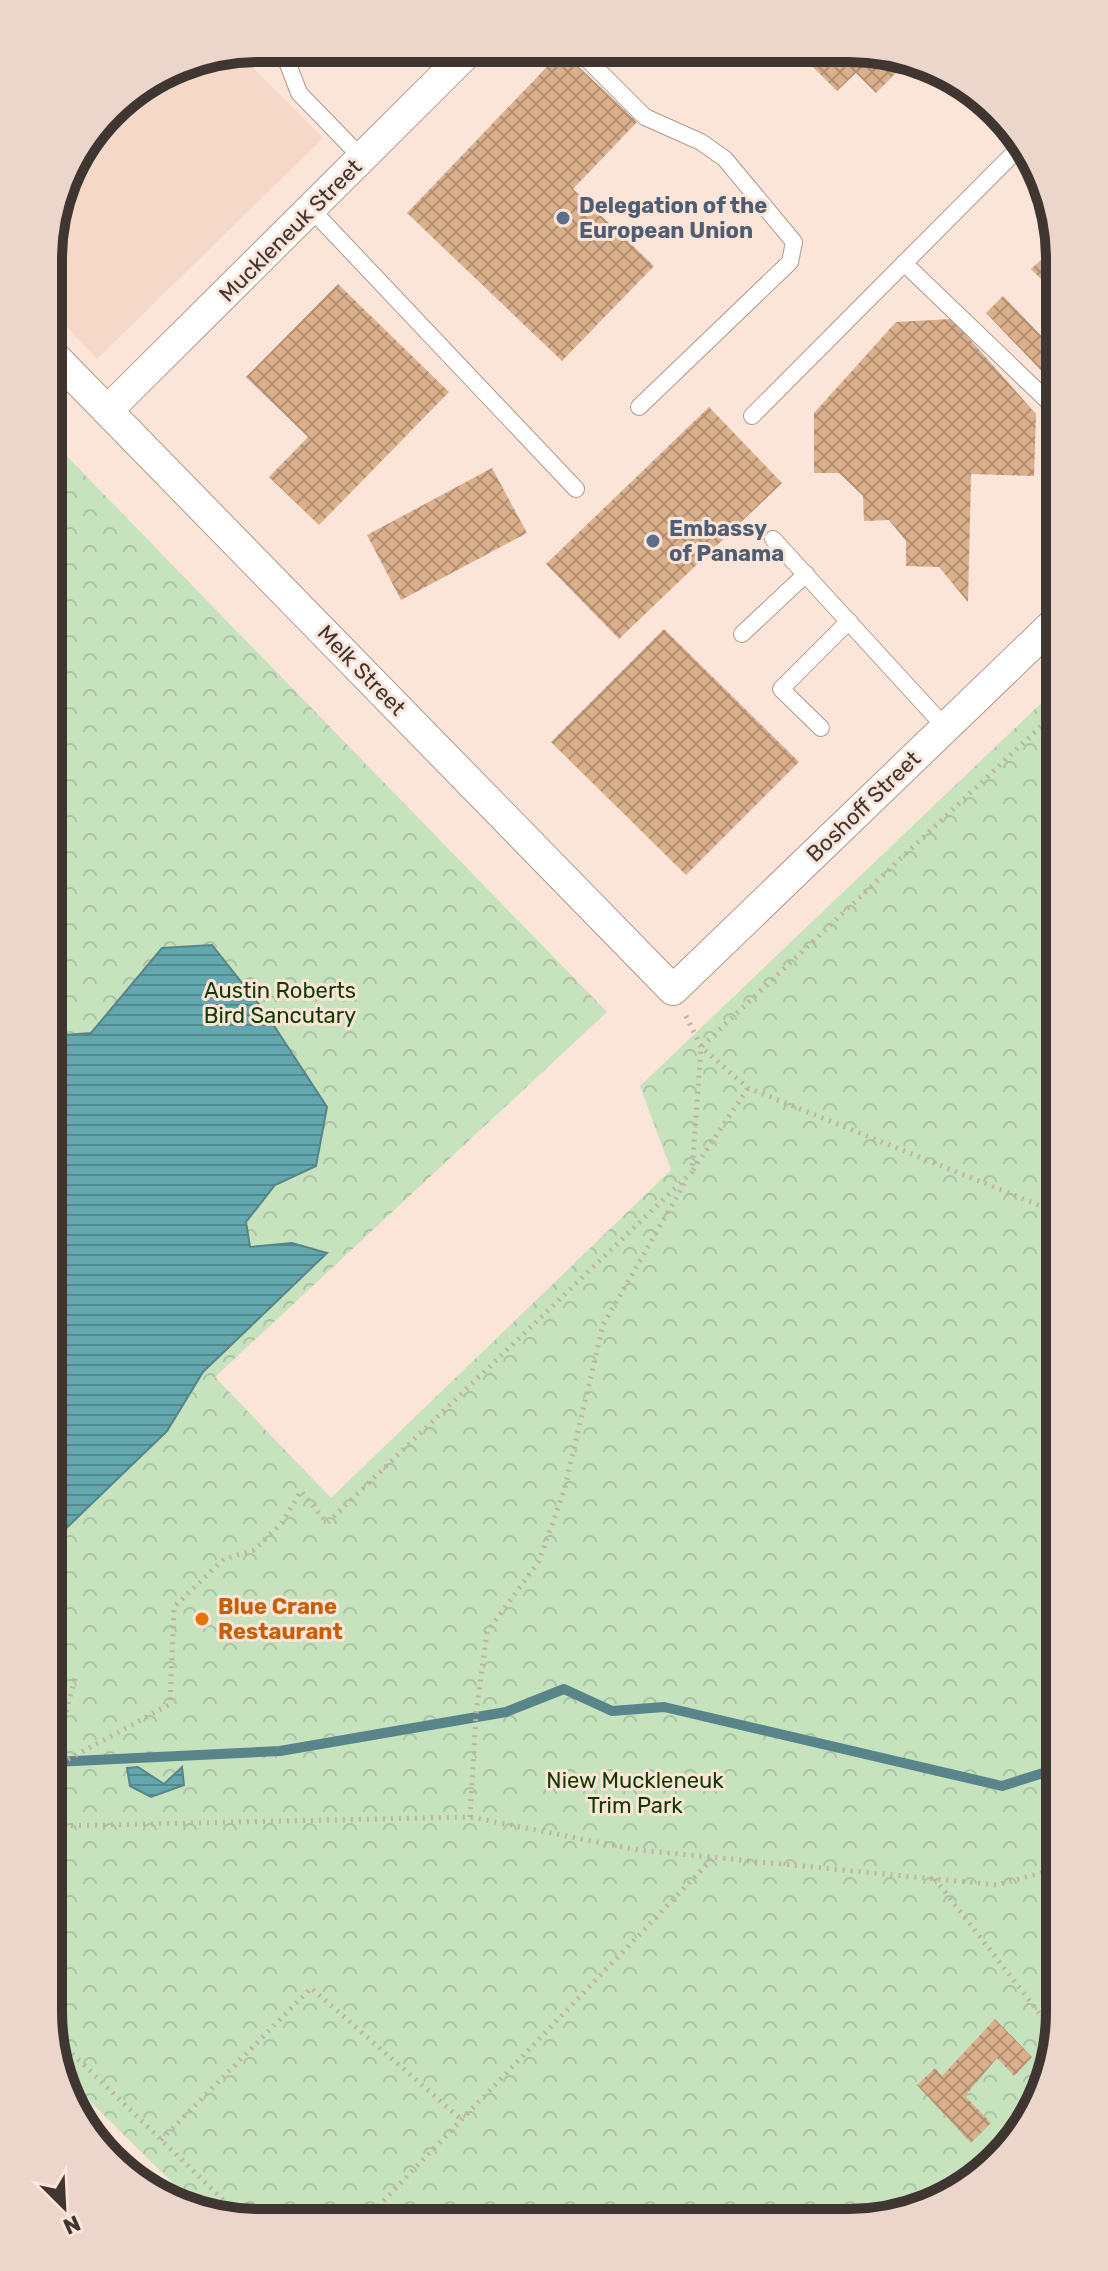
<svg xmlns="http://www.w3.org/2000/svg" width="1108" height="2271" font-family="Rubik,sans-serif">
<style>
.built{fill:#f6d8c8}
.park{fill:url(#park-crowns)}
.water{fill:url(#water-rules);stroke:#58858a;stroke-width:2}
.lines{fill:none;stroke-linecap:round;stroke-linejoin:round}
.stream{stroke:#58858a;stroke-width:10}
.building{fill:url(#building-cross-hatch)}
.lane-casing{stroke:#ae988d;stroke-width:18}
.street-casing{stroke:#ae988d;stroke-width:32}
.path{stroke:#c2b0a6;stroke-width:5;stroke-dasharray:2 6;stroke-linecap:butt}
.lane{stroke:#fff;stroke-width:16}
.street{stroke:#fff;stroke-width:30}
.service-dot{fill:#5c6f8a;stroke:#fbe4d8;stroke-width:3}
.food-dot{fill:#e8710a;stroke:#fbe4d8;stroke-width:3}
.labels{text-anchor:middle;stroke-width:6;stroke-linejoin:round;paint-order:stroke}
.service-label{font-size:22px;font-weight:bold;fill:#4e5e75;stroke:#fbe4d8;text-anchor:start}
.street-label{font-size:22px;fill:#3f3632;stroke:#fbe4d8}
.park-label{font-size:22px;fill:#0f3b00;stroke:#fbe4d8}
.food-label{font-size:22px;font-weight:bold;fill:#c56008;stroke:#fbe4d8;text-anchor:start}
.rim{fill:none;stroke:#3f3632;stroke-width:10}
</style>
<defs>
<pattern id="park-crowns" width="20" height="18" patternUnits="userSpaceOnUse" patternTransform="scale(2)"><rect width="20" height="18" fill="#c6e3be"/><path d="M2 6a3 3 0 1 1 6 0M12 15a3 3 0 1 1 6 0" fill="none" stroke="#abc3a4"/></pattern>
<pattern id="water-rules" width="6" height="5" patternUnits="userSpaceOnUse" patternTransform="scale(2)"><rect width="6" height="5" fill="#63a7af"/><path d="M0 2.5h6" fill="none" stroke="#53898f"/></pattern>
<pattern id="building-cross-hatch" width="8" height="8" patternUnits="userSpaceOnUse" patternTransform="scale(2)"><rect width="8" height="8" fill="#daaf8b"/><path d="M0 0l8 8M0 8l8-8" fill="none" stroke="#b28f72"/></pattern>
</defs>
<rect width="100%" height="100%" fill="#fbe4d8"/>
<path class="built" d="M 237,52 L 323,138 L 97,359 L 50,309 L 50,232 L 70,165 L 119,101 L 179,64 Z"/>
<path class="park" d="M 50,439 L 607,1012 L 215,1377 L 331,1498 L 671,1170 L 640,1086 L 1055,690 L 1060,2026 L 1044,2092 L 1008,2151 L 904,2216 L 218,2219 L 201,2211 L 55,2067 Z"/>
<g class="water">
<path d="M 212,945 L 265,1012 L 327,1107 L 316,1166 L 275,1185 L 246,1222 L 250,1247 L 292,1243 L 327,1253 L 203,1372 L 167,1431 L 54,1540 L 52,1036 L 91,1033 L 162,948 Z"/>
<path d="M 138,1767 L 164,1784 L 182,1767 L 184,1785 L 151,1797 L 130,1786 L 127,1768 Z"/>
</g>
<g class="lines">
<path class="stream" d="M 54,1762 L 280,1751 L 506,1712 L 564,1689 L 612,1711 L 664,1707 L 1002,1786 L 1059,1768"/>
</g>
<g class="building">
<path d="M 562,51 L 637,122 L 573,189 L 654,266 L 562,361 L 407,213 Z"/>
<path d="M 797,51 L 890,52 L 908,61 L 876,93 L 856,73 L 837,91 Z"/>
<path d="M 1053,249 L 1053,291 L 1031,269 Z"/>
<path d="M 338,284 L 449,392 L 319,525 L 269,477 L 308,437 L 246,377 Z"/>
<path d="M 1003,296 L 1053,348 L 1053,383 L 986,313 Z"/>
<path d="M 952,319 L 1036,414 L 1034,476 L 971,474 L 968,602 L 939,567 L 906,566 L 906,541 L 889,520 L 864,521 L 863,496 L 839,473 L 814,473 L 814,413 L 896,322 Z"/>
<path d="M 709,407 L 782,483 L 619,639 L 546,564 Z"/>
<path d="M 492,468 L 527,533 L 401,600 L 367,535 Z"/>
<path d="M 664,629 L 799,762 L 686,875 L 551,742 Z"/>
<path d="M 995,2019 L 1032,2057 L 1014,2076 L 997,2058 L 965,2096 L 991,2123 L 971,2143 L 917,2085 L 935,2068 L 942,2076 Z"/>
</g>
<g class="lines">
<defs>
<g id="lane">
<path d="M 276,48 L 288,64 L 299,93 L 362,158"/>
<path d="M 578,50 L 645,117 L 701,142 L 725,159 L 794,242 L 790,262 L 639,407"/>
<path d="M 311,209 L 576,489"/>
<path d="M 904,263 L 1053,406"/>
<path d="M 752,416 L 1018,149"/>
<path d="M 773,539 L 945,727"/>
<path d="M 742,634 L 806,574"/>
<path d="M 821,728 L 781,689 L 849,621"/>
</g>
<g id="street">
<path d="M 50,352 L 673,990 L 1054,623"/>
<path d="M 108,410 L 471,49"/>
</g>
</defs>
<use href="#lane" class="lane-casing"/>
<use href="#street" class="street-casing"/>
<g class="path">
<path d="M 686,1016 L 701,1047 L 748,1088 L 1056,1212"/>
<path d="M 693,1170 L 748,1088"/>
<path d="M 54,1758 L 75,1678"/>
<path d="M 54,1767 L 170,1704 L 174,1607 L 224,1559 L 254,1550 L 282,1523 L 301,1491 L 327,1523 L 692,1172 L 701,1047 L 1055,713"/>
<path d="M 470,1817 L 476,1714 L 487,1632 L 539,1561 L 564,1491 L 603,1325 L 687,1179"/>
<path d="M 55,1826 L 470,1817 L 638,1850 L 997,1885 L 1059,1868"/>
<path d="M 935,1879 L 1057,2036"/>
<path d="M 55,2037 L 243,2219"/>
<path d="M 161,2140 L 311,1988 L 462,2120"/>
<path d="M 114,2162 L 127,2174"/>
<path d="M 367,2218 L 713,1858"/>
</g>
<use href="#lane" class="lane"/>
<use href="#street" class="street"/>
</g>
<g class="service-dot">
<circle cx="563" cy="218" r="8"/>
<circle cx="653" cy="541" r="8"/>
</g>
<circle class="food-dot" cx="202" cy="1619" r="8"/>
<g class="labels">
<g class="service-label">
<text x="579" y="213">Delegation of the<tspan x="579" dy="25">European Union</tspan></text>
<text x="669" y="536">Embassy<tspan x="669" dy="25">of Panama</tspan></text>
</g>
<g class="street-label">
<text transform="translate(290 230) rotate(-45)" y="8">Muckleneuk Street</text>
<text transform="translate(362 670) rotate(46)" y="8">Melk Street</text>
<text transform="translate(863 806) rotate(-44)" y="8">Boshoff Street</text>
</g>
<g class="park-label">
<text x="280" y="998">Austin Roberts<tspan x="280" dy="25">Bird Sancutary</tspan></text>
<text x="635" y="1788">Niew Muckleneuk<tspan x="635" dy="25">Trim Park</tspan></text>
</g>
<g class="food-label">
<text x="218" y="1614">Blue Crane<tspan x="218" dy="25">Restaurant</tspan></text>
</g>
</g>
<path d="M0 0H1108V2271H0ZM259 62H849A197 197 0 0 1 1046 259V2012A197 197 0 0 1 849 2209H259A197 197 0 0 1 62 2012V259A197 197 0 0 1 259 62Z" fill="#ecd6cb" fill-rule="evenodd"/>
<path class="rim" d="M259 62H849A197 197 0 0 1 1046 259V2012A197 197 0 0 1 849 2209H259A197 197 0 0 1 62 2012V259A197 197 0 0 1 259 62Z"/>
<g transform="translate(64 2207) rotate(156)" stroke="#fbe4d8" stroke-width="6" paint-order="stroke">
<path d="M0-6L14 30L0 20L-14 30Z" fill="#3f3632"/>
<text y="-12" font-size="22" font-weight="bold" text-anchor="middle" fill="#3f3632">N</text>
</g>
</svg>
